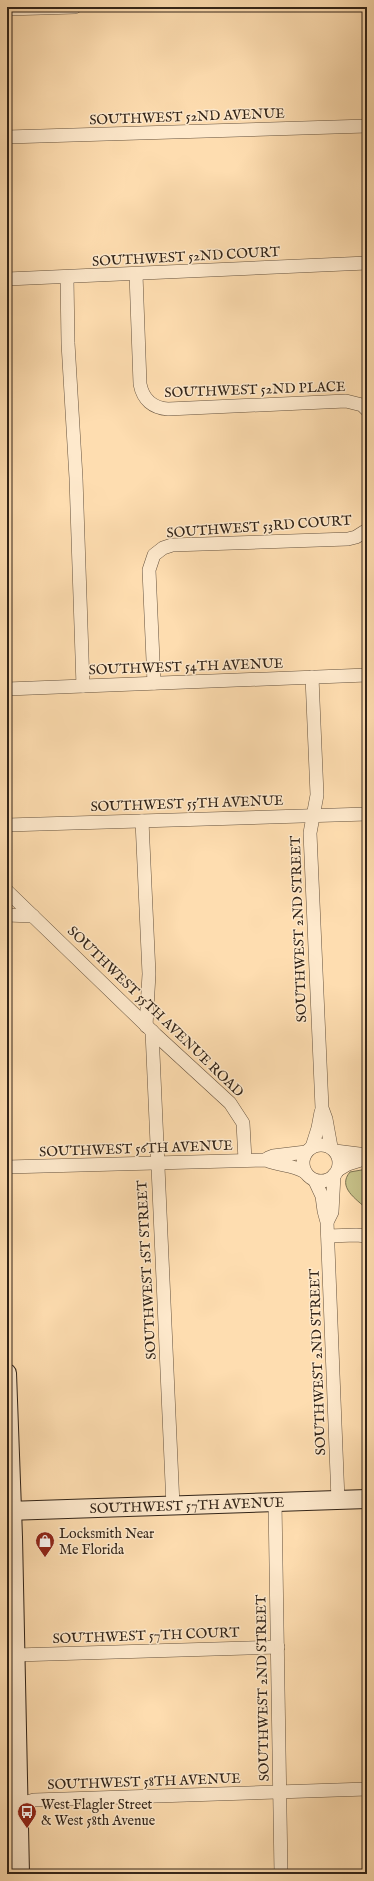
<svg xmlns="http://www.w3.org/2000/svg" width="374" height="1881" font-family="'IM FELL English',serif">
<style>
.green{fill:#c5bf87;stroke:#7c7250}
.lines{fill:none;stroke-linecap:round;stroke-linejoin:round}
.street-casing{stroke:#65523e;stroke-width:14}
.secondary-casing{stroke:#322418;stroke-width:20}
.street{stroke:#fee9cc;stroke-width:13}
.secondary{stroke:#fee9cc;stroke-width:18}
.labels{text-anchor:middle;stroke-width:3;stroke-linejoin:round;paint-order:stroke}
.street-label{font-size:14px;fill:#322418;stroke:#fee9cc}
.poi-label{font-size:14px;fill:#322418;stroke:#fee9cc;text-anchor:start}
</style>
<rect width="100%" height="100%" fill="#feddb0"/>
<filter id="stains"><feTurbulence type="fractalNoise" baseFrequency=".005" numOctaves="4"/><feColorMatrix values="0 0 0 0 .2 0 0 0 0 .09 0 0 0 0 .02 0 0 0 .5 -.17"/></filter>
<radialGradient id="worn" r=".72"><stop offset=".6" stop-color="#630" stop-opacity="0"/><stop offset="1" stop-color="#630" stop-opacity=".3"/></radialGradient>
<path class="green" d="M 367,1169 L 367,1209 C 356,1199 337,1187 350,1172 Z"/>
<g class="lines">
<defs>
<g id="street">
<path d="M 7,9 L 75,7"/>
<path d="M 7,137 L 367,126"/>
<path d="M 136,274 L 140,384 C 143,400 153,408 168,409 L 346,401 L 362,405 L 367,410"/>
<path d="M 67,278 L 68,343 L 76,478 L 83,686"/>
<path d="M 7,279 L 367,263"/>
<path d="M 312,677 L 317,795 L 310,833 L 322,1108 L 326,1119 L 331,1147"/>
<path d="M 154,683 L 149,570 L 154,555 L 163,548 L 172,545 L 348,539 L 356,537 L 367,530"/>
<path d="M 7,689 L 367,675"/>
<path d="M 142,821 L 149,974 L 146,1026"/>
<path d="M 7,825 L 367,814"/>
<path d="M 7,891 L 156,1035 L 230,1103 L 243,1123 L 245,1160"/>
<path d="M 7,915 L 33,916"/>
<path d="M 152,1031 L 173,1506"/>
<circle cx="321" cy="1163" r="18"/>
<path d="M 312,1147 L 318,1128 L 321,1112"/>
<path d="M 335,1151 L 367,1155"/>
<path d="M 268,1158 L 273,1156 L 306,1152"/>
<path d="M 7,1167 L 266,1160 C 280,1166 291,1164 305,1172"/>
<path d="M 338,1170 L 348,1164 L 367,1158"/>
<path d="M 315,1181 L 322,1196 L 324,1211 L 327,1222 L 338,1500"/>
<path d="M 328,1220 L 332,1212 L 334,1175"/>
<path d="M 328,1236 L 356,1235 L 367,1236"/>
<path d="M 275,1502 L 281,1874"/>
<path d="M 16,1655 L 278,1647"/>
<path d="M 7,1808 L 34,1800 L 367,1789"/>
</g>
<g id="secondary">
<path d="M 7,1373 L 13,1537 L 20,1874"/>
<path id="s1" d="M 7,1511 L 367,1499"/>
</g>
</defs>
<use href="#street" class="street-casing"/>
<use href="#secondary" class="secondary-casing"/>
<use href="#street" class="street"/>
<use href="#secondary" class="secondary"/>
</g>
<defs>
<symbol id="shop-pin" viewBox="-11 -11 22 30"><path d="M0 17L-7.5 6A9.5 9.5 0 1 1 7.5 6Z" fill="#8f2418" stroke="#fee9cc"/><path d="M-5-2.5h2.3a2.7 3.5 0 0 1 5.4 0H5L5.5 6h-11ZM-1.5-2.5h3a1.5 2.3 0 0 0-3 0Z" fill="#fff"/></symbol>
<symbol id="bus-pin" viewBox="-11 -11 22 30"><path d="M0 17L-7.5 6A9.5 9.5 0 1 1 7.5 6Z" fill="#8f2418" stroke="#fee9cc"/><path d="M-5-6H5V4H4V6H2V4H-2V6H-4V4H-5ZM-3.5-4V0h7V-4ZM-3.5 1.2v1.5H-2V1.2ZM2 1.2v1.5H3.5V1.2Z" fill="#fff"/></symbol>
</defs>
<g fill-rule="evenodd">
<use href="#shop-pin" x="34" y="1530" width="22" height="30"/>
<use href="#bus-pin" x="16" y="1801" width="22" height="30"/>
</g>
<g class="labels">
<g class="street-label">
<text transform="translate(187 116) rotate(-2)" y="5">SOUTHWEST 52ND AVENUE</text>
<text transform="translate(186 256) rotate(-3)" y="5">SOUTHWEST 52ND COURT</text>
<text transform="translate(255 389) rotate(-2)" y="5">SOUTHWEST 52ND PLACE</text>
<text transform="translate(259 526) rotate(-4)" y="5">SOUTHWEST 53RD COURT</text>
<text transform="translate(186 666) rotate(-2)" y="5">SOUTHWEST 54TH AVENUE</text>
<text transform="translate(187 803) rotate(-2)" y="5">SOUTHWEST 55TH AVENUE</text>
<text transform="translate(298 929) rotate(-92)" y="5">SOUTHWEST 2ND STREET</text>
<text transform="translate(156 1011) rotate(44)" y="5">SOUTHWEST 55TH AVENUE ROAD</text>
<text transform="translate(136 1148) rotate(-2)" y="5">SOUTHWEST 56TH AVENUE</text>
<text transform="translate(146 1270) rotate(-93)" y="5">SOUTHWEST 1ST STREET</text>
<text transform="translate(317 1362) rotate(-92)" y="5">SOUTHWEST 2ND STREET</text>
<text dy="5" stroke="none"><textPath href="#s1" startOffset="180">SOUTHWEST 57TH AVENUE</textPath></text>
<text transform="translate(146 1635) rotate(-2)" y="5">SOUTHWEST 57TH COURT</text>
<text transform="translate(262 1688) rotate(-91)" y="5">SOUTHWEST 2ND STREET</text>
<text transform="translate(144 1781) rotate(-2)" y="5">SOUTHWEST 58TH AVENUE</text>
</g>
<g class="poi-label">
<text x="59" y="1538">Locksmith Near<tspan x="59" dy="16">Me Florida</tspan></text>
<text x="41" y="1809">West Flagler Street<tspan x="41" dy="16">&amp; West 58th Avenue</tspan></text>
</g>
</g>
<rect width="374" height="1881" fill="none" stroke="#feddb0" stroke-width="24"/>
<rect x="8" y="8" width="358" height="1865" fill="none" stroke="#322418" stroke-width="2"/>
<rect x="12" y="12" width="350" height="1857" fill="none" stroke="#322418"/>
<rect width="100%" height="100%" filter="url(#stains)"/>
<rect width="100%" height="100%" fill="url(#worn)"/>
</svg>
